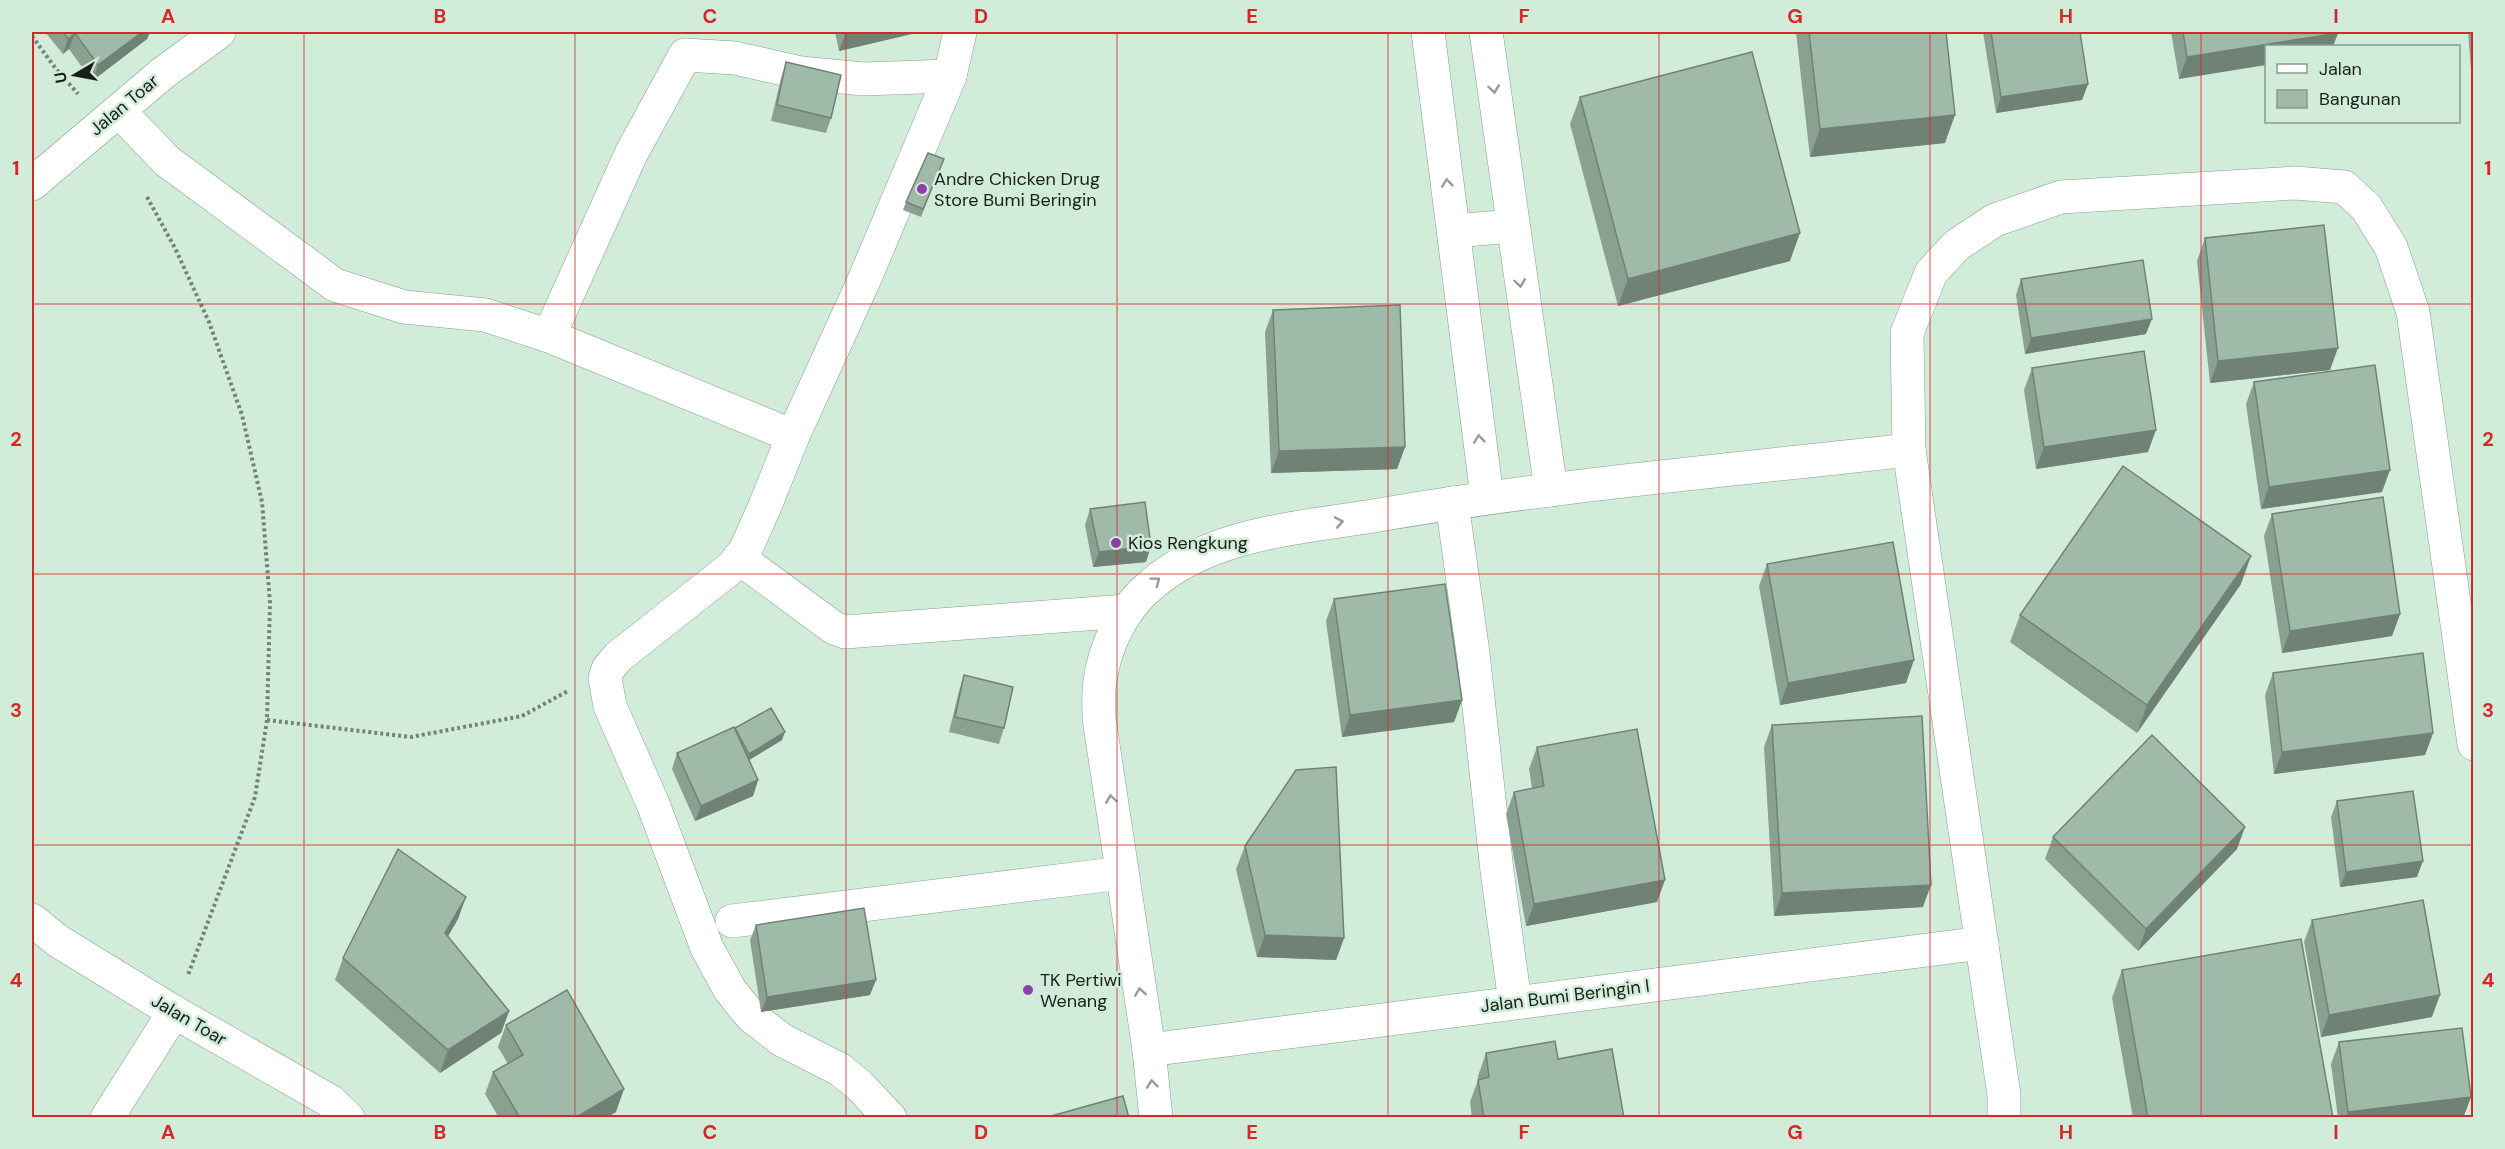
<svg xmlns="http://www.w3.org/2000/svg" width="2505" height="1149" font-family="'DM Sans',sans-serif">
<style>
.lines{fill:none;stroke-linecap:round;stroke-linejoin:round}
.minor-casing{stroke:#859e8d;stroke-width:34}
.tertiary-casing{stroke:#859e8d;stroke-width:34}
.path{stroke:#728478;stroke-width:4;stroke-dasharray:3 3;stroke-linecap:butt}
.minor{stroke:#fff;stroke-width:33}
.tertiary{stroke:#fff;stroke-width:33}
.wall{fill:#8aa091}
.shaded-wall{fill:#708276}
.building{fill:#a0baa9;stroke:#708276;stroke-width:1.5}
.oneway{stroke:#979b98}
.grid{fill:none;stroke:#d62828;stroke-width:1.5;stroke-opacity:0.55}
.poi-dot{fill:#8e3dac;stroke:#d2ecda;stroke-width:2}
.labels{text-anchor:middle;stroke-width:5;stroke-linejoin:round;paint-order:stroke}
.street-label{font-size:18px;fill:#17201a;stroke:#d2ecda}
.poi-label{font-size:18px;fill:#17201a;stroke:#d2ecda;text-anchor:start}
.neatline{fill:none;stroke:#d62828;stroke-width:2}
.grid-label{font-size:20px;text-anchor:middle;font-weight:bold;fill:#d62828}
</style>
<rect width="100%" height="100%" fill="#d2ecda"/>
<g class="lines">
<defs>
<g id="minor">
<path d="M 119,111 L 167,161 L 335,285 L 404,307 L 485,315 L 549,336 L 793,436"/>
<path d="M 549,336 L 631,154 L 685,55 L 735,58 L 801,73 L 863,79 L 950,76"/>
<path d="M 1909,450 L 2004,1095 L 2004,1118"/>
<path d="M 1452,503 L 1473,653 L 1497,871 L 1515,1002"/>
<path d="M 739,558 L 834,628 L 845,632 L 1126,611"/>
<path d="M 732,921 L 1122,873"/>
<path d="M 1149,1050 L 1982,943"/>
<path d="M 107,1118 L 174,1012"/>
<path d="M 890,1118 L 859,1085 L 839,1069 L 782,1040 L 751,1016 L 730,990 L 707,948 L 653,804 L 610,706 L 605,678 L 608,669 L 618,657 L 732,567 L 745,551 L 765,506 L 793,436 L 865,278 L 950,76 L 960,32"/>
</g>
<g id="tertiary">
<path d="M 1428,32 L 1487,497"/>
<path d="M 1486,32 L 1551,490"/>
<path d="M 32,184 L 163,73 L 219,32"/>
<path d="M 1454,231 L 1512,226"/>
<path d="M 32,920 L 58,941 L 174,1012 L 330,1101 L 348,1118"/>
<path d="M 1156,1118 L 1149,1050 L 1099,718 C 1099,706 1098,693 1100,681 C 1105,645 1123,608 1151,585 C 1212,532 1302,528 1379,515 C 1554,485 1732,470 1909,450 L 1907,333 L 1931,273 L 1957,245 L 1995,220 L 2061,197 L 2295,183 L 2344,187 L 2366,207 L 2391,247 L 2413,312 L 2474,744"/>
</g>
</defs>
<use href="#minor" class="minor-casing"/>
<use href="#tertiary" class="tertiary-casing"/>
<g class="path">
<path d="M 32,36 L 56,69 L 78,94"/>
<path d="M 147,197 L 175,248 L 209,322 L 242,415 L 262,502 L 270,603 L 267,720 L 255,797 L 188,975"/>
<path d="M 267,720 L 411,737 L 522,716 L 568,691"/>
</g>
<use href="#minor" class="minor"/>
<use href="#tertiary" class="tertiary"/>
</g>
<g class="wall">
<path d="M 45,32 L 150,32 L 147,39 L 92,81 L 69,49 L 63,54 Z"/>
<path d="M 835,32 L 917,32 L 916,33 L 839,51 Z"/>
<path d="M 1796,32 L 1946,32 L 1945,143 L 1810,157 Z"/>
<path d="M 1983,32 L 2080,32 L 2088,84 L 2082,100 L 1996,113 Z"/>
<path d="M 2171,32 L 2338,32 L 2338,33 L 2333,46 L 2266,46 L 2179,79 Z"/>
<path d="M 2468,32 L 2474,32 L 2474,109 Z"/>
<path d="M 786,62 L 831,118 L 826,133 L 771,121 L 781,78 Z"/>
<path d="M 1580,97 L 1790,261 L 1618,306 L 1570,124 Z"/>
<path d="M 941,167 L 921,217 L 903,210 L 906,202 Z"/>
<path d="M 2205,238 L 2330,370 L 2210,383 L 2197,261 Z"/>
<path d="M 2021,279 L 2146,334 L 2025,354 L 2016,295 Z"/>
<path d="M 1273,310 L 1405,447 L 1397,469 L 1271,473 L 1265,332 Z"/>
<path d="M 2032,368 L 2148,452 L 2036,469 L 2024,390 Z"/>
<path d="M 2254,382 L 2382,492 L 2261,509 L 2246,404 Z"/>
<path d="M 1090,509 L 1146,562 L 1093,567 L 1085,525 Z"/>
<path d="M 2272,514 L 2400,614 L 2392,636 L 2282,653 L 2264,536 Z"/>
<path d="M 1767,564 L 1906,683 L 1780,705 L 1759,586 Z"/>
<path d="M 2241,584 L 2137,733 L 2010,642 L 2020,615 Z"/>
<path d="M 1334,599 L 1462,700 L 1454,722 L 1342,737 L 1326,621 Z"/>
<path d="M 2273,673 L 2433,733 L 2425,755 L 2274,774 L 2265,695 Z"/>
<path d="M 964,675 L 1004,728 L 999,744 L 949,732 L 959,691 Z"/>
<path d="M 1772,725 L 1923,907 L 1774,916 L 1764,747 Z"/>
<path d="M 735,728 L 782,740 L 749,760 L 758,780 L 753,796 L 695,821 L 672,769 L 677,753 Z"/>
<path d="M 1537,747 L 1657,902 L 1526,926 L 1506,814 L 1514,792 L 1532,788 L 1529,769 Z"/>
<path d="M 2337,801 L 2417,877 L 2340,887 L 2331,817 Z"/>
<path d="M 2053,837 L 2237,849 L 2138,951 L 2045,859 Z"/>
<path d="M 1245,846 L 1344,938 L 1336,960 L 1257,957 L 1236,869 Z"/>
<path d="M 458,919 L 448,936 L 509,1011 L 501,1033 L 440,1073 L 335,980 L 343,958 Z"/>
<path d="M 2312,920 L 2432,1017 L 2321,1037 L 2304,942 Z"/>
<path d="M 756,925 L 870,995 L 761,1012 L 750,940 Z"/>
<path d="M 2122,970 L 2333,1118 L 2133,1118 L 2112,998 Z"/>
<path d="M 506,1025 L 616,1112 L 606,1118 L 499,1118 L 485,1094 L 493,1072 L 508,1064 L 498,1047 Z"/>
<path d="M 2339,1042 L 2471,1097 L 2463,1118 L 2338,1118 L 2331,1064 Z"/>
<path d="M 1486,1053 L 1558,1059 L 1624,1118 L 1472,1118 L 1470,1102 L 1478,1080 L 1478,1076 Z"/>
</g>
<g class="shaded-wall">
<path d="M 142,32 L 150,32 L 147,39 L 92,81 L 98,65 Z"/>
<path d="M 862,32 L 917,32 L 916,33 L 839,51 L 845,35 Z"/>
<path d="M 75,33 L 69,49 L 63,54 L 68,39 Z"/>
<path d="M 2338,33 L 2333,46 L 2266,46 L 2266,65 L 2179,79 L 2187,57 Z"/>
<path d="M 2088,84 L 2082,100 L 1996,113 L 2001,97 Z"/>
<path d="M 1955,115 L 1945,143 L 1810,157 L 1820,129 Z"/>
<path d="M 1800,233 L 1790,261 L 1618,306 L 1628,279 Z"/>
<path d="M 2152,319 L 2146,334 L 2025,354 L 2031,338 Z"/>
<path d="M 2338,348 L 2330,370 L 2210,383 L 2218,361 Z"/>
<path d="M 2156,430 L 2148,452 L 2036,469 L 2044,447 Z"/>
<path d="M 1405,447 L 1397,469 L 1271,473 L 1279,451 Z"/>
<path d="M 2390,470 L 2382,492 L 2261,509 L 2269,487 Z"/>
<path d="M 1151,546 L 1146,562 L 1093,567 L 1099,552 Z"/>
<path d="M 2251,556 L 2241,584 L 2137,733 L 2147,705 Z"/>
<path d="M 2400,614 L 2392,636 L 2282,653 L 2290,631 Z"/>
<path d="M 1914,660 L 1906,683 L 1780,705 L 1788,683 Z"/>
<path d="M 1462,700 L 1454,722 L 1342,737 L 1350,715 Z"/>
<path d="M 785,732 L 782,740 L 746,762 L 749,754 Z"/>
<path d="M 2433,733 L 2425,755 L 2274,774 L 2282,752 Z"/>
<path d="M 758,780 L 753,796 L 695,821 L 701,806 Z"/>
<path d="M 2245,827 L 2237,849 L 2138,951 L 2146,929 Z"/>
<path d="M 2423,861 L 2417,877 L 2340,887 L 2346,872 Z"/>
<path d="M 1665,880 L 1657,902 L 1526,926 L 1534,904 Z"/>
<path d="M 1931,885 L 1923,907 L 1774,916 L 1782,893 Z"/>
<path d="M 466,897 L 458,919 L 437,955 L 445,933 Z"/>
<path d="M 1265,935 L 1344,938 L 1336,960 L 1257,957 Z"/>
<path d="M 876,980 L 870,995 L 761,1012 L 767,997 Z"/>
<path d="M 2440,995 L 2432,1017 L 2321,1037 L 2329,1015 Z"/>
<path d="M 509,1011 L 501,1033 L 440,1073 L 448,1050 Z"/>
<path d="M 624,1089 L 616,1112 L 606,1118 L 575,1118 Z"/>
<path d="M 2471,1097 L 2463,1118 L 2346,1118 L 2348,1112 Z"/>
</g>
<g class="building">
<path d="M 63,32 L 142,32 L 98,65 L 75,33 L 68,39 Z"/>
<path d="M 844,32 L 862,32 L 845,35 Z"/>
<path d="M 1809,32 L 1946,32 L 1955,115 L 1820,129 Z"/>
<path d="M 1991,32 L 2080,32 L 2088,84 L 2001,97 Z"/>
<path d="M 2183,32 L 2338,32 L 2338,33 L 2187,57 Z"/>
<path d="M 1752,52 L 1800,233 L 1628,279 L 1580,97 Z"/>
<path d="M 786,62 L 841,75 L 831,118 L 777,105 Z"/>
<path d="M 928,153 L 944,159 L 923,209 L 906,202 Z"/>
<path d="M 2324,225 L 2338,348 L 2218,361 L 2205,238 Z"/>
<path d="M 2143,260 L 2152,319 L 2031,338 L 2021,279 Z"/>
<path d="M 1400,305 L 1405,447 L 1279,451 L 1273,310 Z"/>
<path d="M 2144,351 L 2156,430 L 2044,447 L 2032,368 Z"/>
<path d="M 2375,365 L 2390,470 L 2269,487 L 2254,382 Z"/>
<path d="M 2123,466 L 2251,556 L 2147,705 L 2020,615 Z"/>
<path d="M 2383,497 L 2400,614 L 2290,631 L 2272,514 Z"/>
<path d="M 1145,502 L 1151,546 L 1099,552 L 1090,509 Z"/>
<path d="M 1893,542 L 1914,660 L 1788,683 L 1767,564 Z"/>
<path d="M 1445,584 L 1462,700 L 1350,715 L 1334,599 Z"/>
<path d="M 2423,653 L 2433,733 L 2282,752 L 2273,673 Z"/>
<path d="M 964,675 L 1013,687 L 1004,728 L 955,717 Z"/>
<path d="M 771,708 L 785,732 L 749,754 L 735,728 Z"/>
<path d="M 1922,716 L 1931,885 L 1782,893 L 1772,725 Z"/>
<path d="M 734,727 L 758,780 L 701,806 L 677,753 Z"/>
<path d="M 1637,729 L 1665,880 L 1534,904 L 1514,792 L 1544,786 L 1537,747 Z"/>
<path d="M 2152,735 L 2245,827 L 2146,929 L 2053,837 Z"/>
<path d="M 1336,767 L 1344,938 L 1265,935 L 1245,846 L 1296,770 Z"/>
<path d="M 2413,791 L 2423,861 L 2346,872 L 2337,801 Z"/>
<path d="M 398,849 L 466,897 L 445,933 L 509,1011 L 448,1050 L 343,958 Z"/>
<path d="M 2423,900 L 2440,995 L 2329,1015 L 2312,920 Z"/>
<path d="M 864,908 L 876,980 L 767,997 L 756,925 Z"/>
<path d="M 2301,939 L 2333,1118 L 2148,1118 L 2122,970 Z"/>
<path d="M 567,990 L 624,1089 L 575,1118 L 520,1118 L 493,1072 L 523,1055 L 506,1025 Z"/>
<path d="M 2462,1028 L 2471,1097 L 2348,1112 L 2339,1042 Z"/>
<path d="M 1555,1041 L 1558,1059 L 1612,1049 L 1624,1118 L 1484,1118 L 1478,1080 L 1489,1077 L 1486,1053 Z"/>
<path d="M 1123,1096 L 1129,1118 L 1044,1118 Z"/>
</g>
<defs><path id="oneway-chevron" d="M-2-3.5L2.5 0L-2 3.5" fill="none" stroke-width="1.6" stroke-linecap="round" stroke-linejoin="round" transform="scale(1.5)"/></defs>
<g class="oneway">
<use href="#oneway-chevron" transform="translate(1494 89) rotate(82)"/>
<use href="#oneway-chevron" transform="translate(1447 183) rotate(-97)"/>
<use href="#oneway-chevron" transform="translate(1520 283) rotate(82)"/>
<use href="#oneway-chevron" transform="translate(1479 439) rotate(-97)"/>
<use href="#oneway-chevron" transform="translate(1339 522) rotate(-10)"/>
<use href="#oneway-chevron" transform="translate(1156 581) rotate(-37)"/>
<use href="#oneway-chevron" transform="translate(1111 799) rotate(-98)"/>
<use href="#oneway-chevron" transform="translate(1140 992) rotate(-99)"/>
<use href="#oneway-chevron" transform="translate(1152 1084) rotate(-96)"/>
</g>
<path class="grid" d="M 304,32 L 304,1118M 575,32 L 575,1118M 846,32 L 846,1118M 1117,32 L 1117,1118M 1388,32 L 1388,1118M 1659,32 L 1659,1118M 1930,32 L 1930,1118M 2201,32 L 2201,1118M 32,304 L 2474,304M 32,574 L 2474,574M 32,845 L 2474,845"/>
<g class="poi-dot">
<circle cx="922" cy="189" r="6"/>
<circle cx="1116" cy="543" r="6"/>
<circle cx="1028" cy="990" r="6"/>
</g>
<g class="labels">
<g class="street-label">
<text transform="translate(124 105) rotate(-40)" y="6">Jalan Toar</text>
<text transform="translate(1565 996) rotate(-7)" y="6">Jalan Bumi Beringin I</text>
<text transform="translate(189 1020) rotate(30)" y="6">Jalan Toar</text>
</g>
<g class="poi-label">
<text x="934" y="185">Andre Chicken Drug<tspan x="934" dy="21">Store Bumi Beringin</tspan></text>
<text x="1128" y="549">Kios Rengkung</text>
<text x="1040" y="986">TK Pertiwi<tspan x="1040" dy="21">Wenang</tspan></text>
</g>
</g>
<rect width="2505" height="1149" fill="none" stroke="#d2ecda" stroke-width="66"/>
<rect x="2265" y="45" width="195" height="78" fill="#d2ecda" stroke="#879a8d" stroke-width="1.5"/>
<rect x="2277" y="64" width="30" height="9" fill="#ffffff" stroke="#879a8d" stroke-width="1.5"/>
<text x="2319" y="75" font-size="18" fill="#17201a">Jalan</text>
<rect x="2277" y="90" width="30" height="18" fill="#a0baa9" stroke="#879a8d" stroke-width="1.5"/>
<text x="2319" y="105" font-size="18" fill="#17201a">Bangunan</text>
<g transform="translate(75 75) rotate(260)" stroke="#d2ecda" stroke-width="4.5" paint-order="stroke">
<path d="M0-4.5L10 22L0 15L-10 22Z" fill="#17201a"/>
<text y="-9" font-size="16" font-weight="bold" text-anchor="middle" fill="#17201a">U</text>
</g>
<rect x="33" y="33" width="2439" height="1083" class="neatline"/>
<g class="grid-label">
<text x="168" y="23">A</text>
<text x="440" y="23">B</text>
<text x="710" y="23">C</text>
<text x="981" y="23">D</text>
<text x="1252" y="23">E</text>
<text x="1524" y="23">F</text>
<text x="1795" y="23">G</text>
<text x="2066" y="23">H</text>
<text x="2336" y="23">I</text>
<text x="16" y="175">1</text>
<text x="2488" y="175">1</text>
<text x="16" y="446">2</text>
<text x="2488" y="446">2</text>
<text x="16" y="717">3</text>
<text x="2488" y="717">3</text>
<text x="16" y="987">4</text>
<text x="2488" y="987">4</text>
<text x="168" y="1139">A</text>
<text x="440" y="1139">B</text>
<text x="710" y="1139">C</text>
<text x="981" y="1139">D</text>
<text x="1252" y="1139">E</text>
<text x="1524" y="1139">F</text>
<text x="1795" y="1139">G</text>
<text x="2066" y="1139">H</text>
<text x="2336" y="1139">I</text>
</g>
</svg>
